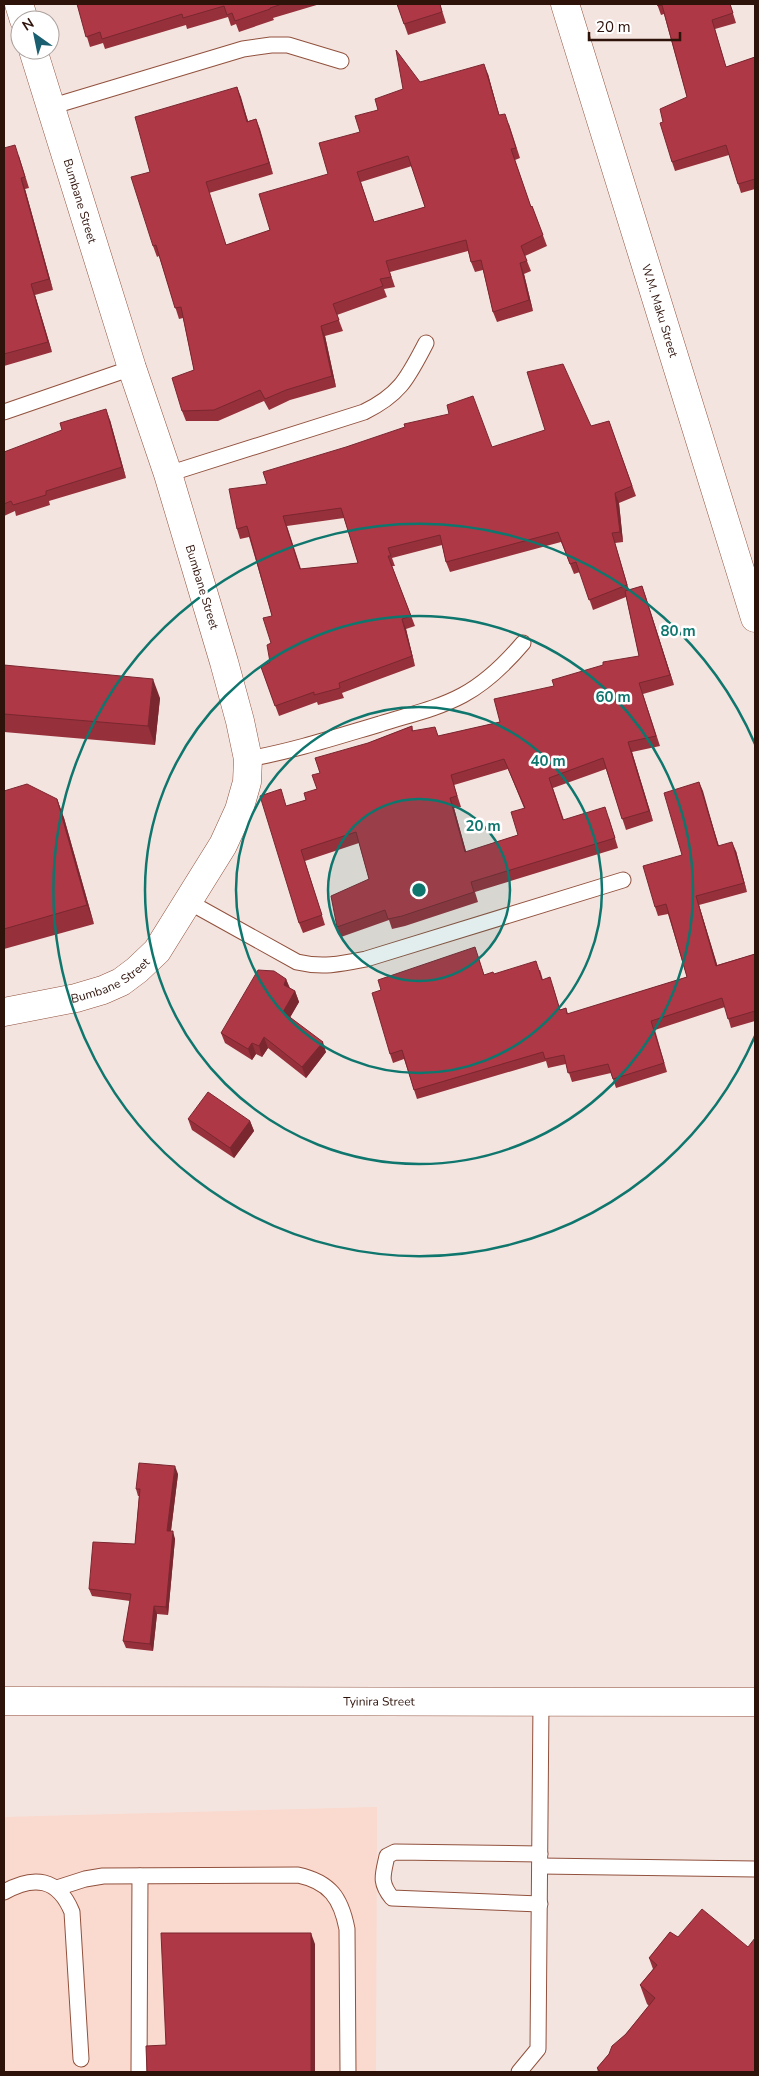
<svg xmlns="http://www.w3.org/2000/svg" width="759" height="2076" font-family="'Nunito Sans',sans-serif">
<style>
.built{fill:#fad9ce}
.lines{fill:none;stroke-linecap:round;stroke-linejoin:round}
.service-casing{stroke:#91513d;stroke-width:17}
.minor-casing{stroke:#91513d;stroke-width:29}
.tertiary-casing{stroke:#91513d;stroke-width:29}
.service{stroke:#fff;stroke-width:15}
.minor{stroke:#fff;stroke-width:28}
.tertiary{stroke:#fff;stroke-width:28}
.wall{fill:#96303b;fill-rule:evenodd}
.shaded-wall{fill:#7a2730}
.building{fill:#ae3845;stroke:#7a2730;fill-rule:evenodd}
.ring{fill:none;stroke:#0f766e;stroke-width:2.5}
.labels{text-anchor:middle;stroke-width:5;stroke-linejoin:round;paint-order:stroke}
.street-label{font-size:12px;fill:#2e130b;stroke:#fff}
.centre{fill:#0f766e;stroke:#fff;stroke-width:2.5}
.ring-label{font-size:15px;text-anchor:middle;font-weight:bold;fill:#0f766e;stroke:#fff;stroke-width:5;stroke-linejoin:round;paint-order:stroke}
</style>
<rect width="100%" height="100%" fill="#f4e4df"/>
<path class="built" d="M 377,1807 L 376,2072 L 4,2072 L 4,1817 Z"/>
<g class="lines">
<defs>
<g id="service">
<path d="M 50,107 L 243,49 L 271,45 L 288,45 L 341,61"/>
<path d="M 4,412 L 132,368"/>
<path d="M 168,474 L 364,412 C 401,394 408,377 426,343"/>
<path d="M 248,759 C 293,751 336,737 380,724 C 408,715 437,709 463,695 C 487,682 506,663 523,643"/>
<path d="M 189,902 L 297,962 C 322,968 341,964 366,959 L 623,880"/>
<path d="M 540,1866 L 755,1869"/>
<path d="M 57,1888 L 85,1879 L 103,1876 L 298,1875 C 330,1882 341,1898 347,1929 L 348,2072"/>
<path d="M 4,1892 C 34,1875 58,1878 72,1912 L 81,2059"/>
<path d="M 540,1904 L 392,1898 C 379,1882 383,1875 387,1856 L 395,1852 L 540,1854"/>
<path d="M 139,2072 L 140,1876"/>
<path d="M 519,2072 L 538,2049 L 541,1702"/>
</g>
<g id="minor">
<path d="M 19,4 L 24,20"/>
<path id="s1" d="M 565,4 L 755,618"/>
<path id="s2" d="M 4,1012 L 76,998 L 103,990 L 121,982 L 137,970 L 157,951 L 223,845 L 239,810 L 247,782 L 248,759 L 240,721 L 224,662 L 168,474 L 132,368 L 33,50"/>
</g>
<g id="tertiary">
<path id="s3" d="M 4,1701 L 755,1702"/>
</g>
</defs>
<use href="#service" class="service-casing"/>
<use href="#minor" class="minor-casing"/>
<use href="#tertiary" class="tertiary-casing"/>
<use href="#service" class="service"/>
<use href="#minor" class="minor"/>
<use href="#tertiary" class="tertiary"/>
</g>
<g class="wall">
<path d="M 77,4 L 320,4 L 273,18 L 274,20 L 239,32 L 236,24 L 231,26 L 228,17 L 187,29 L 186,25 L 105,49 L 103,43 L 90,47 Z"/>
<path d="M 397,4 L 440,4 L 446,23 L 408,35 Z"/>
<path d="M 657,4 L 730,4 L 736,23 L 715,29 L 726,67 L 755,57 L 755,189 L 741,193 L 729,155 L 675,171 L 672,162 L 663,122 L 687,97 L 664,14 L 661,15 Z"/>
<path d="M 488,74 L 499,115 L 509,124 L 520,158 L 515,160 L 531,207 L 532,206 L 547,246 L 525,256 L 531,271 L 524,274 L 533,311 L 497,322 L 493,312 L 483,270 L 475,272 L 471,262 L 468,251 L 390,272 L 395,287 L 384,289 L 387,297 L 337,315 L 343,331 L 325,336 L 336,387 L 290,400 L 269,410 L 264,401 L 218,421 L 186,421 L 182,411 L 194,370 L 183,318 L 179,319 L 159,256 L 157,257 L 153,246 L 150,172 L 237,87 L 248,121 L 256,119 L 273,174 L 209,193 L 226,245 L 270,230 L 328,174 L 378,110 L 420,82 ZM 412,166 L 425,207 L 374,222 L 361,182 Z"/>
<path d="M 4,144 L 5,148 L 19,156 L 29,188 L 25,189 L 53,290 L 35,295 L 52,352 L 4,366 Z"/>
<path d="M 110,420 L 126,478 L 49,501 L 50,505 L 16,516 L 15,511 L 4,516 L 4,452 Z"/>
<path d="M 609,421 L 636,496 L 619,503 L 623,542 L 615,543 L 629,590 L 642,586 L 674,685 L 643,694 L 660,746 L 632,752 L 653,821 L 626,830 L 606,769 L 553,788 L 564,820 L 609,818 L 618,848 L 475,892 L 478,902 L 405,926 L 392,929 L 389,920 L 341,937 L 337,927 L 369,879 L 359,843 L 305,861 L 325,925 L 303,933 L 299,923 L 287,806 L 306,800 L 317,789 L 320,773 L 368,743 L 412,726 L 413,731 L 439,736 L 500,722 L 554,686 L 639,656 L 626,597 L 593,610 L 580,572 L 574,574 L 561,542 L 450,572 L 446,562 L 442,545 L 392,558 L 395,566 L 392,566 L 415,626 L 406,629 L 415,666 L 342,693 L 344,698 L 318,705 L 317,702 L 279,716 L 261,667 L 270,662 L 272,616 L 249,537 L 240,539 L 237,529 L 267,484 L 492,447 L 591,426 ZM 344,518 L 358,563 L 301,569 L 287,526 ZM 508,769 L 524,808 L 518,835 L 466,852 L 454,808 L 461,807 L 454,785 Z"/>
<path d="M 4,665 L 160,698 L 155,745 L 4,732 Z"/>
<path d="M 699,782 L 719,846 L 736,851 L 747,892 L 699,905 L 717,965 L 755,954 L 755,1021 L 731,1028 L 725,1007 L 655,1030 L 667,1072 L 616,1088 L 611,1073 L 572,1082 L 566,1064 L 548,1068 L 546,1061 L 417,1099 L 404,1059 L 393,1063 L 390,1054 L 381,990 L 478,956 L 484,975 L 540,970 L 543,980 L 553,986 L 560,1010 L 566,1008 L 568,1014 L 687,977 L 668,914 L 658,916 L 655,907 L 682,855 Z"/>
<path d="M 4,791 L 57,799 L 64,818 L 94,924 L 4,949 Z"/>
<path d="M 286,979 L 290,988 L 295,991 L 299,1002 L 290,1017 L 326,1052 L 306,1078 L 268,1048 L 262,1057 L 256,1054 L 252,1060 L 225,1043 L 221,1033 Z"/>
<path d="M 188,1119 L 250,1121 L 254,1131 L 234,1158 L 192,1130 Z"/>
<path d="M 178,1474 L 171,1531 L 175,1539 L 168,1615 L 157,1614 L 153,1651 L 126,1648 L 123,1641 L 130,1601 L 92,1596 L 89,1589 L 135,1544 L 139,1496 L 138,1496 L 136,1489 Z"/>
<path d="M 670,1932 L 755,2072 L 598,2072 L 597,2068 L 649,2006 L 647,2004 L 640,1985 L 653,1969 L 649,1958 Z"/>
</g>
<g class="shaded-wall">
<path d="M 484,64 L 488,74 L 502,125 L 499,115 Z"/>
<path d="M 237,87 L 241,97 L 251,132 L 247,122 Z"/>
<path d="M 256,119 L 260,129 L 273,174 L 269,163 Z"/>
<path d="M 21,178 L 25,189 L 53,290 L 49,279 Z"/>
<path d="M 520,263 L 524,274 L 533,311 L 529,300 Z"/>
<path d="M 31,284 L 35,295 L 52,352 L 48,342 Z"/>
<path d="M 321,326 L 325,336 L 336,387 L 332,376 Z"/>
<path d="M 106,409 L 110,420 L 126,478 L 122,467 Z"/>
<path d="M 615,493 L 619,503 L 623,542 L 620,532 Z"/>
<path d="M 642,586 L 646,597 L 674,685 L 670,675 Z"/>
<path d="M 402,619 L 406,629 L 415,666 L 412,656 Z"/>
<path d="M 153,679 L 160,698 L 155,745 L 148,726 Z"/>
<path d="M 628,742 L 632,752 L 653,821 L 649,811 Z"/>
<path d="M 699,782 L 703,791 L 721,855 L 718,846 Z"/>
<path d="M 450,798 L 454,808 L 469,862 L 465,852 Z"/>
<path d="M 57,799 L 64,818 L 94,924 L 87,905 Z"/>
<path d="M 732,842 L 736,851 L 747,892 L 744,883 Z"/>
<path d="M 696,896 L 699,905 L 720,974 L 716,966 Z"/>
<path d="M 286,979 L 290,990 L 284,985 Z"/>
<path d="M 295,991 L 299,1002 L 287,1023 L 283,1012 Z"/>
<path d="M 264,1037 L 268,1048 L 262,1057 L 259,1046 Z"/>
<path d="M 323,1042 L 326,1052 L 306,1078 L 302,1067 Z"/>
<path d="M 252,1043 L 256,1054 L 252,1060 L 248,1049 Z"/>
<path d="M 250,1121 L 254,1131 L 234,1158 L 230,1148 Z"/>
<path d="M 175,1466 L 178,1474 L 170,1538 L 167,1531 Z"/>
<path d="M 173,1531 L 175,1539 L 168,1615 L 166,1607 Z"/>
<path d="M 154,1606 L 157,1614 L 153,1651 L 150,1644 Z"/>
<path d="M 311,1933 L 315,1944 L 315,2072 L 311,2072 Z"/>
</g>
<g class="building">
<path d="M 77,4 L 282,4 L 270,8 L 270,9 L 235,21 L 232,13 L 227,15 L 224,6 L 183,18 L 182,14 L 102,39 L 100,32 L 86,37 Z"/>
<path d="M 397,4 L 440,4 L 442,12 L 404,24 Z"/>
<path d="M 657,4 L 730,4 L 733,13 L 712,20 L 726,67 L 755,57 L 755,179 L 738,184 L 726,145 L 672,162 L 660,123 L 663,122 L 660,109 L 687,97 L 662,5 L 658,6 Z"/>
<path d="M 396,50 L 420,82 L 484,64 L 499,115 L 505,114 L 516,148 L 511,149 L 531,207 L 532,206 L 543,235 L 521,246 L 527,261 L 520,263 L 529,300 L 493,312 L 481,260 L 471,262 L 466,240 L 386,261 L 391,277 L 380,279 L 383,286 L 333,304 L 339,320 L 321,326 L 332,376 L 286,390 L 265,399 L 260,390 L 214,410 L 182,411 L 172,378 L 194,370 L 181,307 L 175,308 L 156,245 L 153,246 L 131,177 L 150,172 L 135,117 L 237,87 L 247,122 L 256,119 L 269,163 L 206,182 L 226,245 L 270,230 L 259,194 L 328,174 L 319,143 L 360,132 L 355,116 L 378,110 L 375,99 L 403,89 ZM 408,156 L 425,207 L 374,222 L 357,172 Z"/>
<path d="M 15,145 L 25,177 L 21,178 L 49,279 L 31,284 L 48,342 L 4,354 L 4,147 L 4,148 Z"/>
<path d="M 563,364 L 591,426 L 609,421 L 632,486 L 615,493 L 620,532 L 612,533 L 627,585 L 589,600 L 576,562 L 570,564 L 558,532 L 446,562 L 440,535 L 388,548 L 391,556 L 388,556 L 411,616 L 402,619 L 412,656 L 339,683 L 340,688 L 314,695 L 314,692 L 275,706 L 261,667 L 270,662 L 267,645 L 271,643 L 263,618 L 272,616 L 247,526 L 237,529 L 229,489 L 267,484 L 263,472 L 346,447 L 405,427 L 404,424 L 449,414 L 447,405 L 473,396 L 492,447 L 545,430 L 527,372 ZM 341,508 L 358,563 L 300,569 L 283,516 Z"/>
<path d="M 106,409 L 122,467 L 46,491 L 46,495 L 13,505 L 11,501 L 4,504 L 4,452 L 62,430 L 60,423 Z"/>
<path d="M 642,586 L 670,675 L 639,683 L 656,736 L 628,742 L 649,811 L 622,819 L 603,758 L 549,778 L 563,820 L 605,807 L 615,838 L 471,882 L 474,892 L 402,916 L 388,919 L 385,910 L 337,927 L 331,896 L 369,879 L 356,832 L 301,850 L 322,915 L 299,923 L 260,796 L 281,789 L 286,806 L 306,800 L 304,793 L 317,789 L 312,775 L 320,773 L 315,758 L 368,743 L 412,726 L 412,731 L 435,727 L 438,736 L 500,722 L 494,699 L 554,686 L 552,680 L 603,665 L 603,662 L 639,656 L 625,591 ZM 504,759 L 525,808 L 511,812 L 518,835 L 465,852 L 450,798 L 457,796 L 451,775 Z"/>
<path d="M 4,665 L 153,679 L 148,726 L 4,714 Z"/>
<path d="M 699,782 L 718,846 L 732,842 L 744,883 L 696,896 L 716,966 L 755,954 L 755,1011 L 728,1019 L 722,998 L 651,1021 L 664,1063 L 613,1079 L 608,1064 L 568,1073 L 564,1055 L 545,1059 L 543,1052 L 414,1090 L 402,1050 L 390,1054 L 372,993 L 381,990 L 378,980 L 475,947 L 484,975 L 493,972 L 494,974 L 536,961 L 542,980 L 550,977 L 560,1010 L 566,1008 L 567,1014 L 687,977 L 666,904 L 655,907 L 643,866 L 682,855 L 664,793 Z"/>
<path d="M 27,784 L 57,799 L 87,905 L 4,929 L 4,791 Z"/>
<path d="M 258,970 L 274,971 L 286,979 L 284,985 L 295,991 L 283,1012 L 323,1042 L 302,1067 L 264,1037 L 259,1046 L 252,1043 L 248,1049 L 221,1033 Z"/>
<path d="M 208,1092 L 250,1121 L 230,1148 L 188,1119 Z"/>
<path d="M 139,1463 L 175,1466 L 167,1531 L 173,1531 L 166,1607 L 154,1606 L 150,1644 L 123,1641 L 131,1594 L 89,1589 L 93,1542 L 135,1544 L 140,1489 L 136,1489 Z"/>
<path d="M 702,1909 L 748,1947 L 755,1938 L 755,2072 L 601,2072 L 597,2068 L 609,2054 L 612,2046 L 626,2034 L 655,1998 L 640,1985 L 657,1965 L 649,1958 L 670,1932 L 678,1937 Z"/>
<path d="M 161,1933 L 311,1933 L 311,2072 L 147,2072 L 146,2046 L 166,2045 Z"/>
</g>
<circle cx="419" cy="890" r="91" fill="#0f766e" fill-opacity=".12"/>
<g class="ring">
<circle cx="419" cy="890" r="91"/>
<circle cx="419" cy="890" r="183"/>
<circle cx="419" cy="890" r="274"/>
<path d="M755 1036A366 366 0 1 1 755 744"/>
</g>
<g class="labels">
<g class="street-label">
<text transform="translate(80 201) rotate(73)" y="4">Bumbane Street</text>
<text dy="4" stroke="none"><textPath href="#s1" startOffset="321">W.M. Maku Street</textPath></text>
<text transform="translate(202 587) rotate(73)" y="4">Bumbane Street</text>
<text dy="4" stroke="none"><textPath href="#s2" startOffset="112">Bumbane Street</textPath></text>
<text dy="4" stroke="none"><textPath href="#s3" startOffset="375">Tyinira Street</textPath></text>
</g>
</g>
<circle cx="419" cy="890" r="8" class="centre"/>
<g class="ring-label">
<text x="678" y="636">80 m</text>
<text x="613" y="702">60 m</text>
<text x="548" y="766">40 m</text>
<text x="483" y="831">20 m</text>
</g>
<rect width="759" height="2076" fill="none" stroke="#2e130b" stroke-width="10"/>
<g transform="translate(35 35) rotate(327)"><circle r="24" fill="#ffffff" stroke="#aba19d"/>
<path d="M0-4L9 19L0 12L-9 19Z" fill="#195f70"/>
<text y="-8" font-size="14" font-weight="bold" text-anchor="middle" fill="#2e130b">N</text>
</g>
<path d="M589 32v8h91v-8" fill="none" stroke="#2e130b" stroke-width="2.5"/>
<text x="596" y="32" font-size="15" fill="#2e130b" stroke="#ffffff" stroke-width="4" paint-order="stroke">20 m</text>
</svg>
